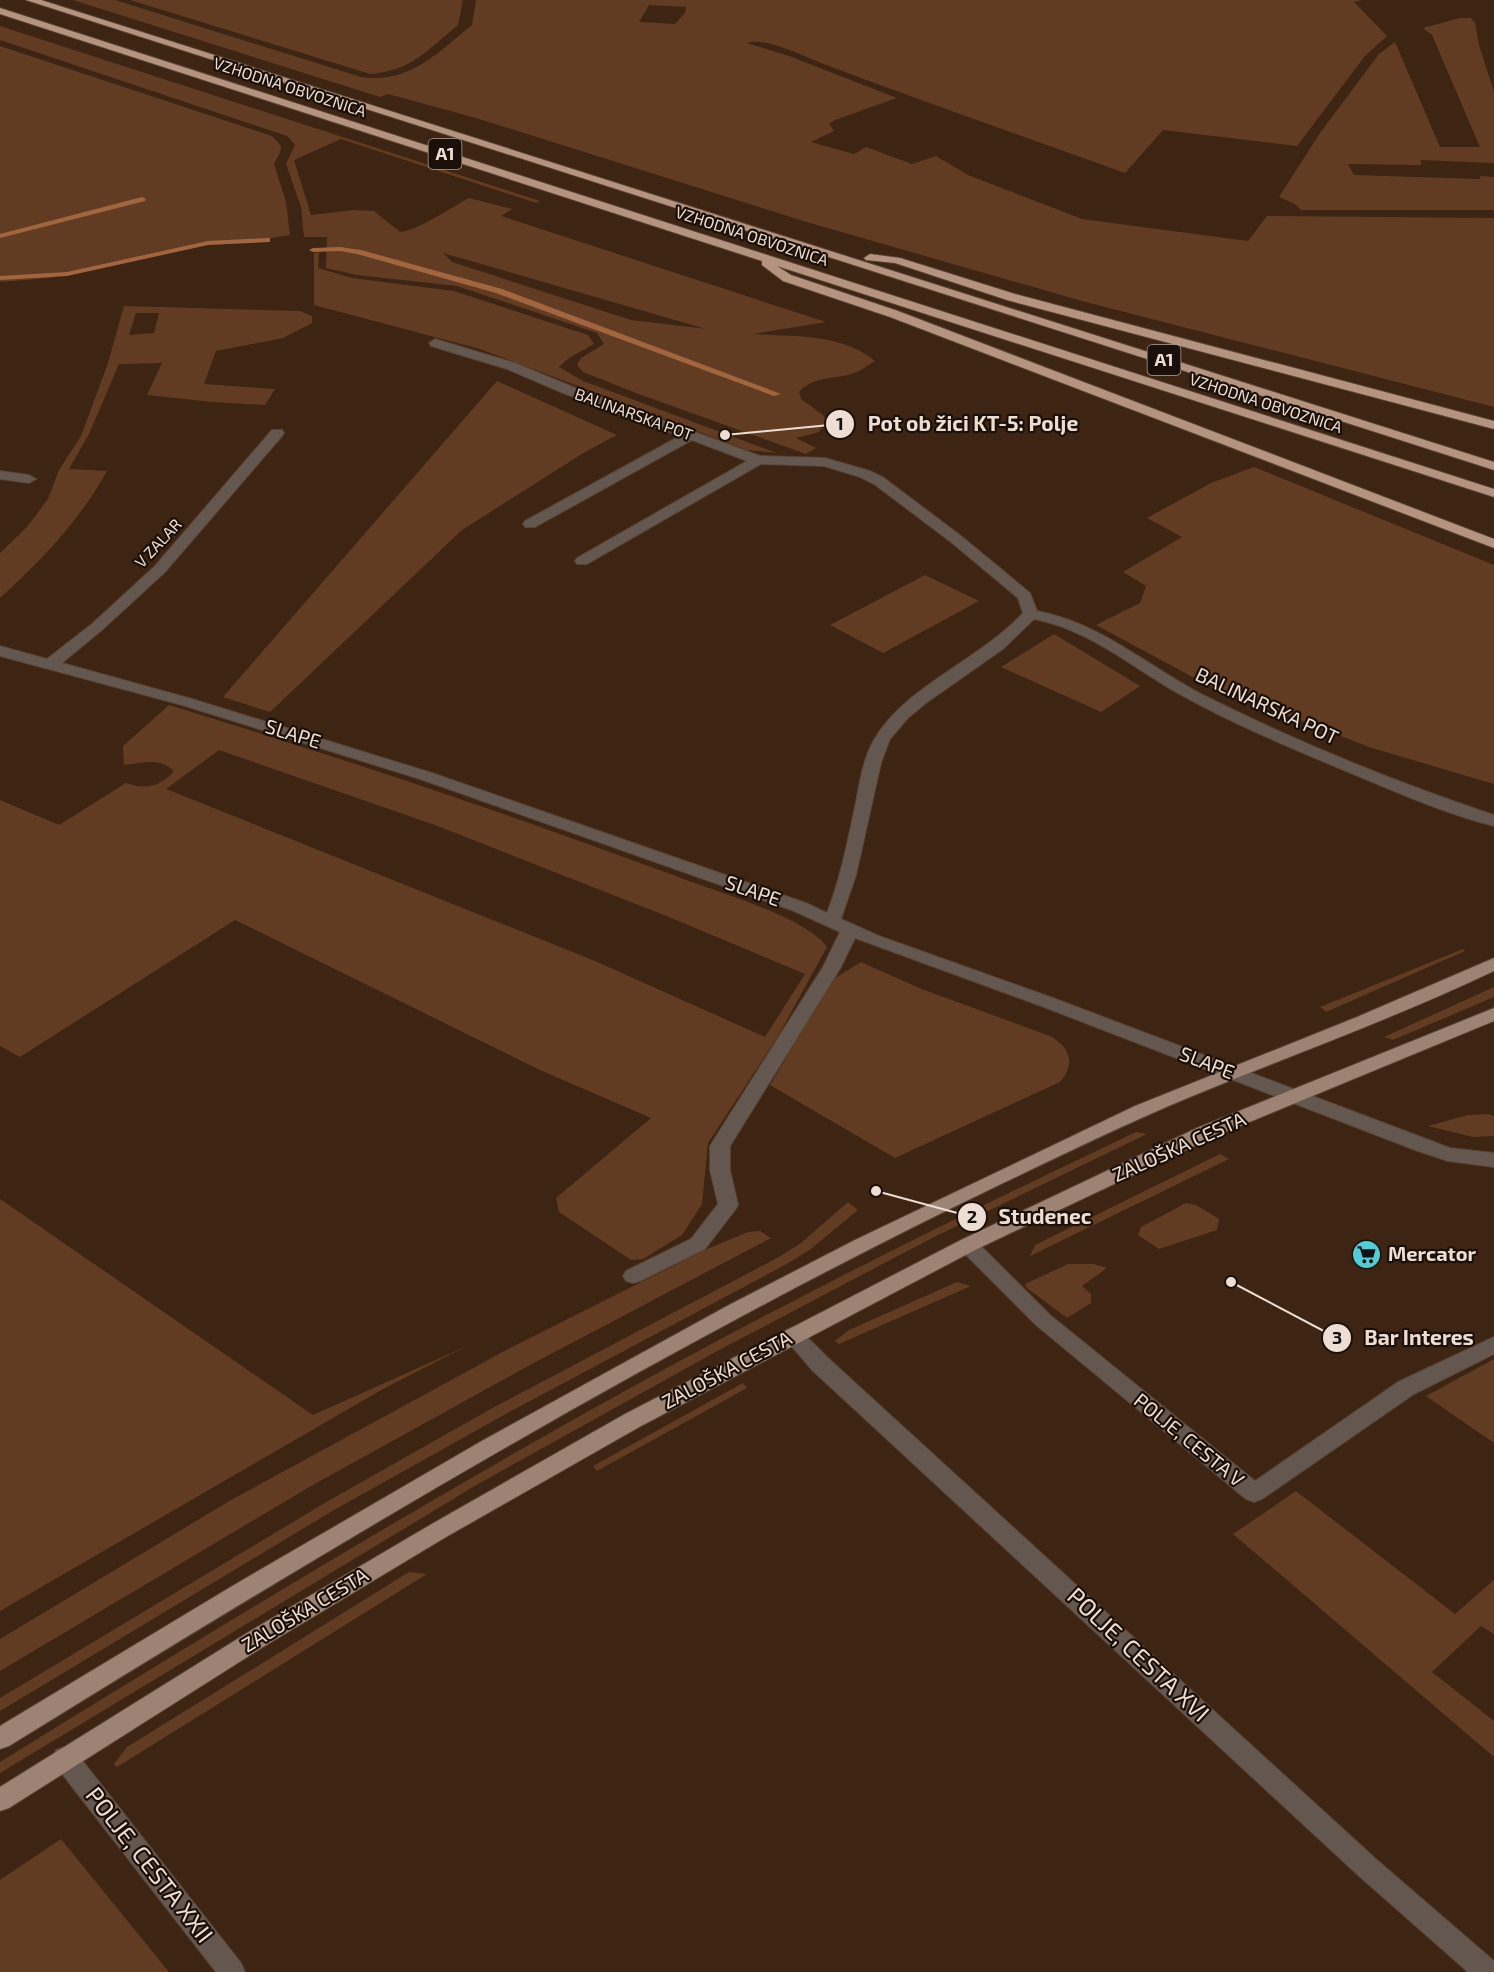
<svg xmlns="http://www.w3.org/2000/svg" width="1494" height="1972" font-family="'Exo 2',sans-serif">
<style>
.green{fill:#623c22;fill-rule:evenodd}
.lines{fill:none;stroke-linecap:round;stroke-linejoin:round}
.stream{fill:#a1663f;fill-rule:evenodd}
.minor-casing{stroke:#594232;stroke-width:2}
.major-casing{stroke:#594232;stroke-width:2}
.highway-casing{stroke:#594232;stroke-width:2}
.minor{fill:#645750;fill-rule:evenodd}
.major{fill:#9d8373;fill-rule:evenodd}
.highway{fill:#b49481;fill-rule:evenodd}
.labels{text-anchor:middle;stroke-width:4.5;stroke-linejoin:round;paint-order:stroke}
.far-street-label{font-size:16px;fill:#eeddd3;stroke:#1b1009}
.shield{fill:#1b1009;stroke:#afa096;stroke-width:1.5}
.shield-label{font-size:18px;font-weight:bold;fill:#eeddd3}
.street-label{font-size:20px;fill:#eeddd3;stroke:#1b1009}
.poi-label{font-size:20px;font-weight:bold;fill:#eeddd3;stroke:#1b1009;text-anchor:start}
.near-street-label{font-size:24px;fill:#eeddd3;stroke:#1b1009}
.leader{fill:none;stroke:#eeddd3;stroke-width:2}
.callout-dot{fill:#eeddd3;stroke:#1b1009;stroke-width:2}
.mark-label{font-size:18px;text-anchor:middle;font-weight:bold;fill:#111}
.callout-label{font-size:21px;text-anchor:middle;font-weight:bold;fill:#eeddd3;stroke:#1b1009;stroke-width:4.5;stroke-linejoin:round;paint-order:stroke}
</style>
<rect width="100%" height="100%" fill="#3d2413"/>
<g class="green">
<path d="M 73,0 L 115,0 L 361,77 C 410,84 437,53 472,25 L 476,0 L 1363,0 L 1354,2 L 1387,36 L 1365,56 L 1297,146 L 1163,130 L 1125,173 C 1023,136 921,101 821,63 C 803,56 765,37 747,43 L 789,56 L 897,98 L 835,120 L 829,124 L 834,131 L 811,142 L 854,154 L 866,147 L 912,164 L 936,156 L 968,175 L 1082,219 L 1248,241 L 1267,216 L 1494,218 L 1494,407 L 1082,301 L 810,223 L 476,118 L 388,94 L 380,97 ZM 649,5 L 686,7 L 685,13 L 675,24 L 639,22 Z"/>
<path d="M 130,0 L 463,0 L 458,25 C 427,50 412,71 370,74 Z"/>
<path d="M 1460,18 L 1471,18 L 1475,23 L 1479,45 L 1494,92 L 1494,163 L 1421,160 L 1421,165 L 1348,164 L 1354,175 L 1480,179 L 1480,176 L 1494,177 L 1494,210 L 1301,210 L 1295,204 L 1279,197 L 1320,133 L 1379,54 L 1395,42 L 1440,147 L 1480,147 L 1432,35 L 1423,28 Z"/>
<path d="M 0,26 L 540,201 L 536,203 L 341,139 L 294,160 L 311,215 L 353,210 L 374,211 L 400,232 C 417,231 452,207 469,198 L 512,209 L 501,216 L 826,322 L 753,334 C 794,337 841,333 875,361 C 868,365 861,371 854,373 C 834,380 815,375 799,392 L 801,399 L 823,415 L 826,421 L 819,432 L 796,438 L 816,448 L 806,454 L 636,393 L 583,372 L 577,365 L 581,358 L 604,344 L 597,333 L 457,286 L 357,275 L 326,268 L 327,237 L 304,237 L 301,207 L 286,164 L 295,145 L 287,136 L 0,40 ZM 443,253 L 706,329 L 707,329 L 631,320 L 452,262 Z"/>
<path d="M 0,46 L 272,136 L 281,146 L 280,153 L 274,164 L 286,202 L 290,235 L 253,241 L 215,242 L 50,278 L 0,282 Z"/>
<path d="M 319,252 L 318,268 L 352,278 L 454,291 L 588,335 L 594,344 L 569,358 L 559,367 L 583,381 L 777,453 L 747,450 L 480,349 L 314,305 L 314,253 Z"/>
<path d="M 124,306 L 300,311 L 312,316 L 312,323 L 283,338 L 216,351 L 204,384 L 275,389 L 265,405 L 212,402 L 147,395 L 162,363 L 119,364 L 89,434 L 69,469 L 107,471 C 80,520 41,561 0,598 L 0,553 L 27,527 L 48,499 L 59,470 L 81,436 L 108,363 ZM 136,313 L 159,313 L 154,333 L 129,335 Z"/>
<path d="M 497,381 L 617,435 L 585,452 L 462,530 L 270,712 L 223,697 Z"/>
<path d="M 1254,467 L 1494,565 L 1494,784 L 1372,748 L 1211,687 L 1096,625 L 1140,603 L 1146,586 L 1123,572 L 1182,537 L 1147,518 L 1211,483 Z"/>
<path d="M 925,575 L 979,601 L 883,653 L 830,625 Z"/>
<path d="M 1054,634 L 1140,686 L 1101,712 L 1001,667 Z"/>
<path d="M 169,705 C 339,757 506,813 673,875 C 710,890 806,916 827,947 L 778,1036 L 708,1143 L 702,1204 L 682,1235 L 643,1259 L 631,1260 L 559,1212 L 556,1198 L 651,1118 L 540,1070 L 235,920 L 20,1057 L 0,1046 L 0,800 L 59,825 L 126,783 C 146,790 160,787 174,771 C 160,757 142,763 124,765 L 123,746 ZM 219,750 L 435,825 L 669,917 L 805,974 L 765,1037 L 595,961 L 166,789 Z"/>
<path d="M 1463,949 L 1465,951 L 1326,1012 L 1320,1007 Z"/>
<path d="M 861,962 L 919,988 L 1050,1036 C 1070,1047 1076,1064 1060,1082 L 895,1158 L 770,1085 L 832,980 Z"/>
<path d="M 1494,987 L 1494,997 L 1393,1040 L 1384,1037 Z"/>
<path d="M 1488,1114 L 1494,1116 L 1494,1136 L 1473,1137 L 1428,1126 L 1468,1115 Z"/>
<path d="M 1136,1132 L 1147,1134 L 932,1238 L 721,1349 L 478,1484 L 0,1773 L 0,1762 C 235,1617 472,1472 715,1342 C 854,1268 995,1199 1136,1132 Z"/>
<path d="M 1220,1154 L 1229,1159 L 1030,1256 L 1035,1245 Z"/>
<path d="M 0,1199 L 313,1415 L 467,1346 L 383,1389 L 0,1611 Z"/>
<path d="M 848,1202 L 858,1210 L 811,1249 L 785,1265 L 504,1415 L 334,1510 L 0,1711 L 0,1698 L 328,1501 L 496,1406 L 777,1258 L 801,1243 Z"/>
<path d="M 1186,1203 L 1196,1205 L 1219,1219 L 1217,1230 L 1159,1249 L 1138,1235 L 1141,1227 Z"/>
<path d="M 760,1231 L 771,1238 L 530,1365 L 311,1486 L 0,1671 L 0,1639 L 231,1500 L 510,1348 L 705,1250 L 748,1232 Z"/>
<path d="M 1068,1264 L 1094,1264 L 1107,1268 L 1082,1286 L 1091,1294 L 1091,1303 L 1067,1318 L 1027,1288 L 1025,1284 Z"/>
<path d="M 957,1282 L 971,1286 L 839,1344 L 835,1341 L 849,1330 Z"/>
<path d="M 1494,1359 L 1494,1443 L 1426,1396 Z"/>
<path d="M 743,1383 L 747,1388 L 597,1471 L 593,1466 Z"/>
<path d="M 1296,1491 L 1455,1614 L 1494,1580 L 1494,1634 L 1481,1626 L 1432,1672 L 1494,1721 L 1494,1757 L 1233,1534 Z"/>
<path d="M 409,1572 L 427,1574 L 117,1767 L 114,1764 L 127,1747 Z"/>
<path d="M 61,1839 L 169,1972 L 0,1972 L 0,1880 Z"/>
</g>
<g class="lines">
<g class="stream">
<path d="M 142,197 L 146,199 L 145,201 L 0,238 L 0,234 Z"/>
<path d="M 267,238 L 270,238 L 270,242 L 208,245 L 67,276 L 0,280 L 0,276 L 67,272 L 208,241 Z"/>
<path d="M 340,247 L 361,250 L 502,289 L 781,394 L 774,396 L 496,293 L 357,254 L 340,251 L 313,252 L 309,250 L 313,248 Z"/>
</g>
<defs>
<g id="minor">
<path d="M 435,339 L 515,363 L 573,387 L 760,456 L 825,458 L 870,471 L 884,478 L 961,536 L 1030,593 L 1037,611 C 1101,623 1147,666 1203,695 C 1297,742 1395,782 1494,815 L 1494,826 C 1446,814 1399,793 1353,774 C 1296,750 1237,726 1183,696 C 1134,669 1091,630 1034,619 L 1003,649 L 926,703 L 908,718 L 890,739 L 881,763 L 856,875 L 841,919 L 879,936 L 1053,998 L 1429,1140 L 1450,1148 L 1494,1153 L 1494,1167 L 1448,1161 L 1415,1150 L 1041,1006 L 855,938 L 841,967 L 730,1146 L 730,1170 L 738,1205 L 735,1210 L 705,1249 L 640,1281 L 633,1283 L 626,1281 L 623,1276 L 626,1271 L 691,1239 L 718,1204 L 710,1170 L 710,1146 L 823,967 L 840,932 L 794,911 L 420,779 L 182,705 L 0,656 L 0,646 L 47,659 L 93,623 L 155,566 L 272,430 L 282,430 L 284,433 L 282,436 L 165,572 L 103,629 L 62,663 L 192,699 L 432,773 L 806,903 L 827,913 C 841,877 848,839 856,802 C 860,781 863,759 874,740 C 904,687 981,659 1023,613 L 1018,598 L 951,542 L 874,484 L 860,477 L 824,466 L 761,464 L 587,564 L 577,564 L 575,561 L 577,558 L 747,461 L 692,440 L 535,527 L 525,527 L 523,524 L 525,521 L 680,436 L 563,393 L 507,369 L 431,346 L 429,343 Z"/>
<path d="M 0,471 L 29,475 L 36,479 L 29,483 L 0,479 Z"/>
<path d="M 968,1238 L 975,1240 L 1050,1315 L 1255,1481 L 1398,1382 L 1494,1337 L 1494,1354 L 1414,1394 L 1262,1499 L 1254,1502 L 1246,1499 L 1036,1325 L 961,1250 L 958,1245 L 961,1240 Z"/>
<path d="M 793,1327 L 800,1330 L 828,1358 L 1377,1860 L 1494,1961 L 1494,1972 L 1468,1972 L 1359,1876 L 812,1370 L 782,1335 L 786,1330 Z"/>
<path d="M 65,1747 L 74,1750 L 241,1963 L 245,1972 L 216,1972 L 56,1766 L 53,1758 L 56,1750 Z"/>
</g>
<g id="major">
<path d="M 1494,958 L 1494,971 C 1395,1018 1292,1055 1190,1097 C 1125,1124 1062,1155 999,1185 C 657,1350 331,1547 9,1746 L 0,1749 L 0,1726 L 234,1585 L 480,1442 L 729,1305 L 855,1240 L 1135,1106 L 1357,1017 Z"/>
<path d="M 1494,1008 L 1494,1021 L 1211,1138 L 975,1250 L 641,1426 L 446,1537 L 263,1647 L 9,1808 L 0,1811 L 0,1787 L 247,1633 L 430,1525 L 625,1414 L 961,1240 L 1197,1128 Z"/>
</g>
<g id="highway">
<path d="M 26,0 L 41,0 L 1494,462 L 1494,470 Z"/>
<path d="M 0,8 L 1494,489 L 1494,497 L 777,266 L 791,275 L 898,311 L 1494,539 L 1494,548 L 890,317 L 783,281 L 762,265 L 762,261 L 0,14 Z"/>
<path d="M 870,254 L 900,258 L 1015,294 L 1494,421 L 1494,429 L 1007,300 L 895,263 L 866,260 L 864,258 Z"/>
</g>
</defs>
<use href="#minor" class="minor-casing"/>
<use href="#major" class="major-casing"/>
<use href="#highway" class="highway-casing"/>
<use href="#minor" class="minor"/>
<use href="#major" class="major"/>
<use href="#highway" class="highway"/>
</g>
<defs>
<symbol id="supermarket-disc" viewBox="-11 -11 22 22"><circle r="9.5" fill="#52ccd6" stroke="#1b1009"/><path d="M-6-5.5h2.5l.6 2H6L4.5 2H-2.5L-4.4-4H-6ZM-1.5 3.2a1.3 1.3 0 1 0 .1 0ZM3 3.2a1.3 1.3 0 1 0 .1 0Z" fill="#111"/></symbol>
</defs>
<g fill-rule="evenodd">
<use href="#supermarket-disc" x="1350" y="1238" width="33" height="33"/>
</g>
<g class="labels">
<g class="far-street-label">
<text transform="translate(290 87) rotate(18)" y="6">VZHODNA OBVOZNICA</text>
<text transform="translate(752 236) rotate(18)" y="6">VZHODNA OBVOZNICA</text>
<text transform="translate(1266 403) rotate(18)" y="6">VZHODNA OBVOZNICA</text>
<text transform="translate(634 414) rotate(20)" y="6">BALINARSKA POT</text>
<text transform="translate(158 543) rotate(-47)" y="6">V ZALAR</text>
</g>
<g class="shield">
<rect x="428.5" y="139" width="33" height="30" rx="4.5"/>
<rect x="1147.5" y="345" width="33" height="30" rx="4.5"/>
</g>
<g class="shield-label">
<text x="445" y="160">A1</text>
<text x="1164" y="366">A1</text>
</g>
<g class="street-label">
<text transform="translate(1267 706) rotate(25)" y="7">BALINARSKA POT</text>
<text transform="translate(293 734) rotate(17)" y="7">SLAPE</text>
<text transform="translate(753 891) rotate(19)" y="7">SLAPE</text>
<text transform="translate(1207 1063) rotate(21)" y="7">SLAPE</text>
<text transform="translate(1179 1147) rotate(-24)" y="7">ZALOŠKA CESTA</text>
<text transform="translate(727 1370) rotate(-28)" y="7">ZALOŠKA CESTA</text>
<text transform="translate(1189 1440) rotate(39)" y="7">POLJE, CESTA V</text>
<text transform="translate(305 1610) rotate(-31)" y="7">ZALOŠKA CESTA</text>
</g>
<g class="poi-label">
<text x="1388" y="1261">Mercator</text>
</g>
<g class="near-street-label">
<text transform="translate(1138 1655) rotate(43)" y="8">POLJE, CESTA XVI</text>
<text transform="translate(149 1865) rotate(52)" y="8">POLJE, CESTA XXII</text>
</g>
</g>
<path class="leader" d="M725 435L840 424M876 1191L972 1217M1231 1282L1337 1338"/>
<g class="callout-dot">
<circle cx="725" cy="435" r="6"/>
<circle cx="876" cy="1191" r="6"/>
<circle cx="1231" cy="1282" r="6"/>
<circle cx="840" cy="424" r="15"/>
<circle cx="972" cy="1217" r="15"/>
<circle cx="1337" cy="1338" r="15"/>
</g>
<g class="mark-label">
<text x="840" y="430">1</text>
<text x="972" y="1223">2</text>
<text x="1337" y="1344">3</text>
</g>
<g class="callout-label">
<text x="973" y="431">Pot ob žici KT-5: Polje</text>
<text x="1045" y="1224">Studenec</text>
<text x="1419" y="1345">Bar Interes</text>
</g>
</svg>
